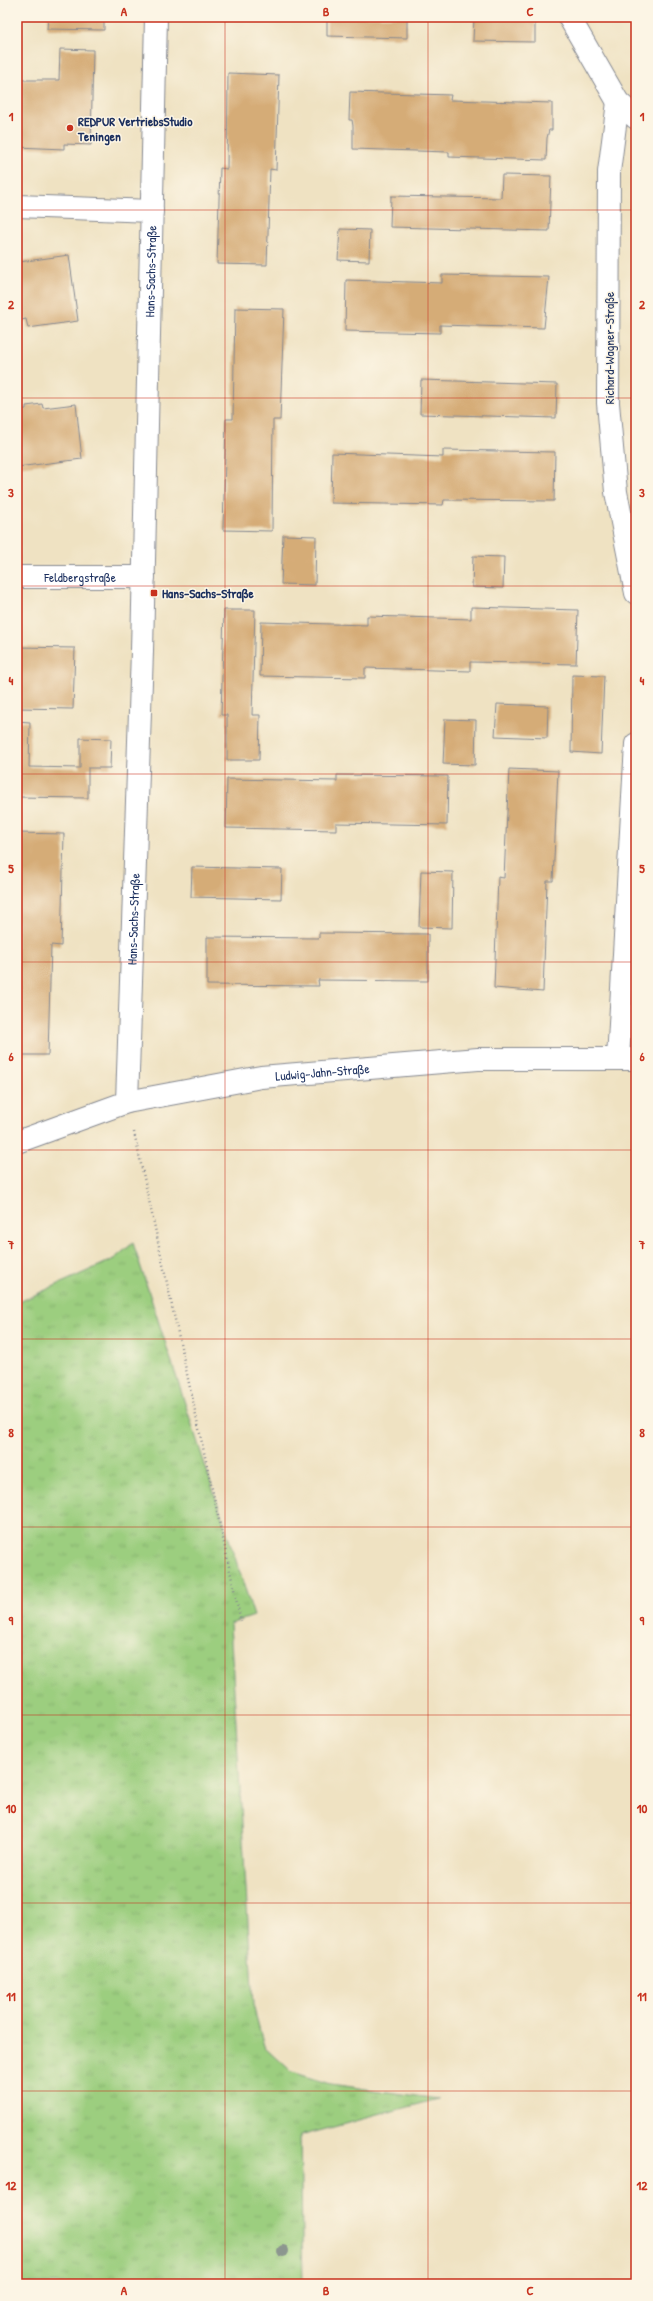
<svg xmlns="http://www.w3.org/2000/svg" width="653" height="2301" font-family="'Patrick Hand',sans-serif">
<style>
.park{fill:url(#park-tufts);stroke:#5c7e6e}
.building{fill:#d5ac77}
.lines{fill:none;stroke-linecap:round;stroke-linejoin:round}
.minor-casing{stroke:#858890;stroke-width:24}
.path{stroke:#858890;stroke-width:2.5;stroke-dasharray:1 3;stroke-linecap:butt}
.minor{stroke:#fff;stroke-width:22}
.tree{fill:#8c968f}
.grid{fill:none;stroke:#c8321e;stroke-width:1;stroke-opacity:0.55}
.poi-dot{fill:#c8321e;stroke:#fcf5e5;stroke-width:1.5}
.labels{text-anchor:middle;stroke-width:3;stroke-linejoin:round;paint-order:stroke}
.poi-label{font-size:13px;font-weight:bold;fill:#1b2f5e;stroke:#fcf5e5;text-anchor:start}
.street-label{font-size:13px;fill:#1b2f5e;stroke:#fcf5e5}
.neatline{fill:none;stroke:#c8321e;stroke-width:1.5}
.grid-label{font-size:13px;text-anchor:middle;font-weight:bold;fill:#c8321e}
</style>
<defs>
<pattern id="park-tufts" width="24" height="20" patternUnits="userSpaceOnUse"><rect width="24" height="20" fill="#9cce7f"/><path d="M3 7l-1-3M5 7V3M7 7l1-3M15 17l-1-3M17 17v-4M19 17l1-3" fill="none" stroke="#86b170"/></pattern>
</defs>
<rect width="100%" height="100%" fill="#fcf5e5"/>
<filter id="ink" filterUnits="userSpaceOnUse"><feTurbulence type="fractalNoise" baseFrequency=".025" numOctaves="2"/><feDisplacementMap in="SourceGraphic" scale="8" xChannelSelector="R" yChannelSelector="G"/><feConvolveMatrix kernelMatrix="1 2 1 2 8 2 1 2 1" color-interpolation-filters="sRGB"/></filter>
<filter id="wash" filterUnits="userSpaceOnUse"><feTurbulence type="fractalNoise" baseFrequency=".012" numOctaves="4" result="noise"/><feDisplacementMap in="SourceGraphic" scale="16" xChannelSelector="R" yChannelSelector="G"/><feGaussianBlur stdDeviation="0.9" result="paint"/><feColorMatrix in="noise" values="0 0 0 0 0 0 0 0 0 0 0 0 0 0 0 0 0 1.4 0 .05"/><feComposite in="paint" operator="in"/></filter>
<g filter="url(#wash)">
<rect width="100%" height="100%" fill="#efe2c2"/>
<path class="park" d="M 133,1243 L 254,1616 L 230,1624 L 253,2005 L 264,2046 L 292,2072 L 331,2084 L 438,2099 L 300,2136 L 303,2284 L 17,2284 L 17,1303 L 114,1259 Z"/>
<g id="blocks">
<g class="building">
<path d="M 48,17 L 104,17 L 104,30 L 47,29 Z"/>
<path d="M 327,17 L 407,17 L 407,38 L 327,36 Z"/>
<path d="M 474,17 L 535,17 L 535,42 L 473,41 Z"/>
<path d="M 60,49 L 93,50 L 91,145 L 64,144 L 64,149 L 17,147 L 17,80 L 59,80 Z"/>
<path d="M 228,73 L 279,75 L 276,170 L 270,169 L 267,265 L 217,264 L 220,168 L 227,169 Z"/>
<path d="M 350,92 L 451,95 L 450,100 L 552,103 L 552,130 L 549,130 L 547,138 L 546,160 L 449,157 L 449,152 L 353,149 L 353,126 L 352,120 L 349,120 Z"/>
<path d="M 502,175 L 551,176 L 549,231 L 390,227 L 391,196 L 501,198 Z"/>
<path d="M 340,229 L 370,230 L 369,261 L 338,260 Z"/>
<path d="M 17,252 L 19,262 L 69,255 L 78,321 L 28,328 L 26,319 L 17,321 Z"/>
<path d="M 442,275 L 549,277 L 544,328 L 440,325 L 440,333 L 345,331 L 346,280 L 442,283 Z"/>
<path d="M 235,308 L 284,309 L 280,420 L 273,420 L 272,531 L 223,530 L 226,419 L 233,419 Z"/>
<path d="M 421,380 L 557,384 L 556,418 L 420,414 Z"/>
<path d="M 42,404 L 43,408 L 76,404 L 82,459 L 17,467 L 17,410 L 26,409 L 26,406 Z"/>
<path d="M 443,450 L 555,452 L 554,501 L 444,500 L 443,505 L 331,503 L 332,453 L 443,457 Z"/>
<path d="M 283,535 L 316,536 L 315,585 L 281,584 Z"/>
<path d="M 473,556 L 504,557 L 503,588 L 472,587 Z"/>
<path d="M 471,607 L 578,610 L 576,664 L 470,662 L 470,671 L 365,668 L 365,678 L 260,676 L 261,622 L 367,625 L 367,616 L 471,619 Z"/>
<path d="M 224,610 L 255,610 L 252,715 L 260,715 L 259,760 L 227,760 L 227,715 L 221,715 Z"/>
<path d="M 17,647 L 75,648 L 73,709 L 17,708 Z"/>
<path d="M 572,675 L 604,676 L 601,754 L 571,752 Z"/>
<path d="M 497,704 L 548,706 L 547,738 L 495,736 Z"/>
<path d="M 445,719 L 476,720 L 475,765 L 443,764 Z"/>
<path d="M 17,721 L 30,722 L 29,767 L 80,768 L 80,738 L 111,739 L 110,768 L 88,768 L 88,798 L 17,797 Z"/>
<path d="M 509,769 L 558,771 L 553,881 L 547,881 L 543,992 L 494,988 L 498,877 L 504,878 Z"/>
<path d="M 337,775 L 448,776 L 447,825 L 336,823 L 336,830 L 226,828 L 227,779 L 337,781 Z"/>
<path d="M 17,833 L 64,834 L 61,946 L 51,945 L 48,1055 L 17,1055 Z"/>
<path d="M 192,867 L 282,869 L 281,899 L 191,897 Z"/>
<path d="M 421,871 L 453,872 L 452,928 L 419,927 Z"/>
<path d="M 319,933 L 428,934 L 428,981 L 318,980 L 319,986 L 207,985 L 207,937 L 319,938 Z"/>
</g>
</g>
</g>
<g filter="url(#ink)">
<use href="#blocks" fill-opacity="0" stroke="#858890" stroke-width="1"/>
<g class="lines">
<defs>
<g id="minor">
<path d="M 569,17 L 618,102 L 636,118"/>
<path d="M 618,102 L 609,172 L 608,403 L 616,492 L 636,593"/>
<path d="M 17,206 L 152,211"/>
<path id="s1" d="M 17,577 L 144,577"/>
<path d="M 618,1059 L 636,744"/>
<path id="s2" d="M 127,1102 L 142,651 L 156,17"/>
<path id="s3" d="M 17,1142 L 127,1102 L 261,1077 L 478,1059 L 636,1059"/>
</g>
</defs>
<use href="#minor" class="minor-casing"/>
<g class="path">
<path d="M 92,136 L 123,139"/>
<path d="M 134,1132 L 241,1621"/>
</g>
<use href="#minor" class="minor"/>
</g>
<circle class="tree" cx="283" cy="2251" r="6"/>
</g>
<path class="grid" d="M 225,17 L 225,2284M 428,17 L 428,2284M 17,210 L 636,210M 17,398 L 636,398M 17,586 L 636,586M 17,774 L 636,774M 17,962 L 636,962M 17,1150 L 636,1150M 17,1339 L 636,1339M 17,1527 L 636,1527M 17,1715 L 636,1715M 17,1903 L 636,1903M 17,2091 L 636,2091"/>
<g class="poi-dot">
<circle cx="70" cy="128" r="4"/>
<rect x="150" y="589" width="8" height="8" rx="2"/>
</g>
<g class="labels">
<g class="poi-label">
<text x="78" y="126">REDPUR VertriebsStudio<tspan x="78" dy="15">Teningen</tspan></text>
<text x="162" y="598">Hans-Sachs-Straße</text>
</g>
<g class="street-label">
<text dy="5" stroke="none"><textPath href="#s2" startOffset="831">Hans-Sachs-Straße</textPath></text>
<text transform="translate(609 348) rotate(-90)" y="5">Richard-Wagner-Straße</text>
<text dy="5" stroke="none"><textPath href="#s1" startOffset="63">Feldbergstraße</textPath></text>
<text dy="5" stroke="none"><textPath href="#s2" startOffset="183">Hans-Sachs-Straße</textPath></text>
<text dy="5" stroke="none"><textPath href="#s3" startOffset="315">Ludwig-Jahn-Straße</textPath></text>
</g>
</g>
<rect width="653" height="2301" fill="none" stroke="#fcf5e5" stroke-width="44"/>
<rect x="22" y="22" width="609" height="2257" class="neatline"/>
<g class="grid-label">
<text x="124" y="16">A</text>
<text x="326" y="16">B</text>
<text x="530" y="16">C</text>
<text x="11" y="121">1</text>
<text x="642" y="121">1</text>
<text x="11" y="309">2</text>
<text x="642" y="309">2</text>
<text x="11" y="497">3</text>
<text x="642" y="497">3</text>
<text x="11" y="685">4</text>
<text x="642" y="685">4</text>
<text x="11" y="873">5</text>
<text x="642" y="873">5</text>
<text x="11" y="1061">6</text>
<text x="642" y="1061">6</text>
<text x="11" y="1249">7</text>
<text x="642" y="1249">7</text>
<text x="11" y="1437">8</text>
<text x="642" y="1437">8</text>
<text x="11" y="1625">9</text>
<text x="642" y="1625">9</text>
<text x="11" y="1813">10</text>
<text x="642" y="1813">10</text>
<text x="11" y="2001">11</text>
<text x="642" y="2001">11</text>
<text x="11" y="2190">12</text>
<text x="642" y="2190">12</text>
<text x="124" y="2295">A</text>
<text x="326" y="2295">B</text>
<text x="530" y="2295">C</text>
</g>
</svg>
